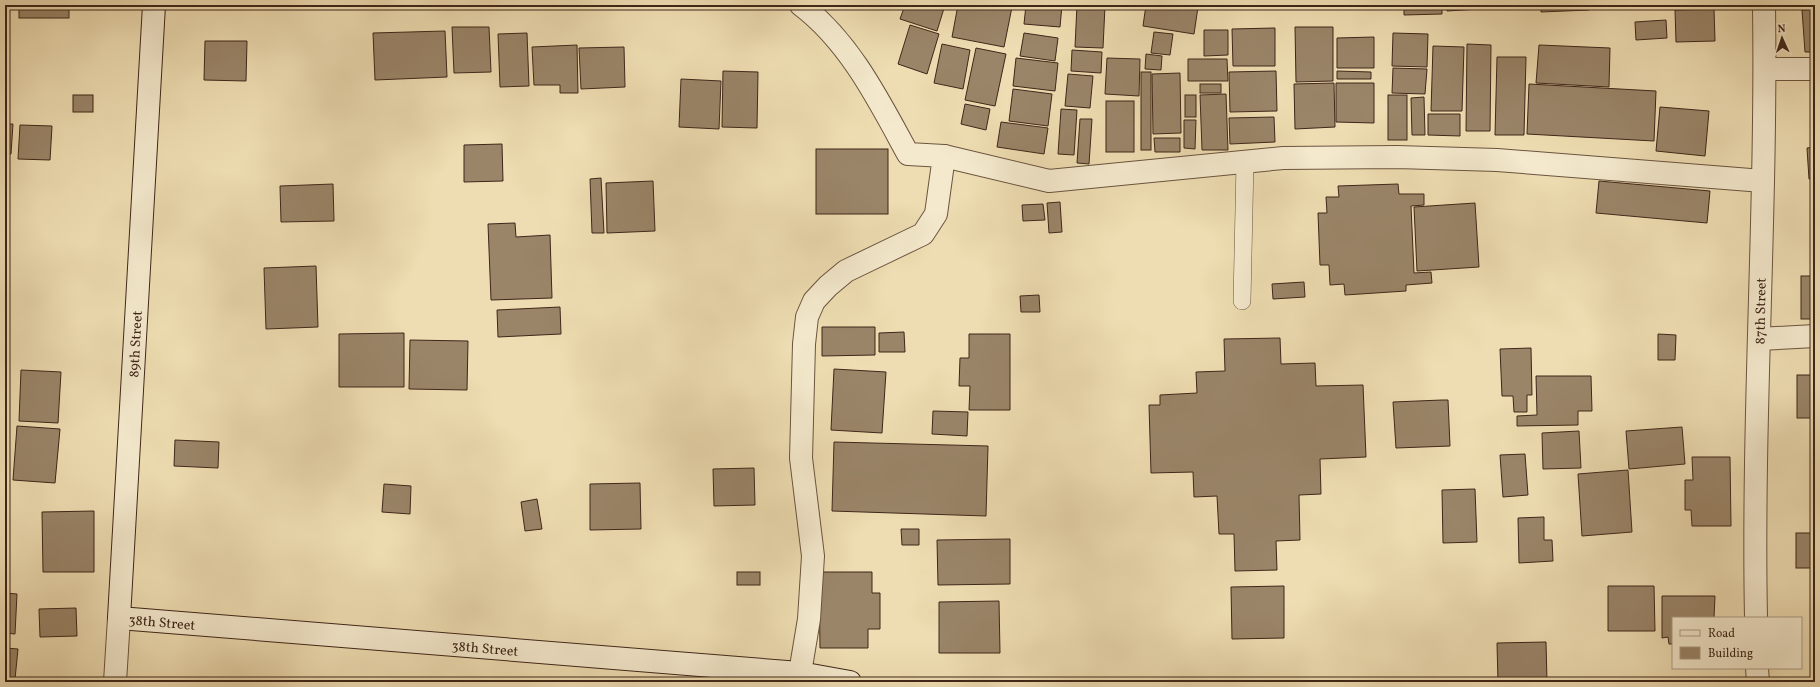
<svg xmlns="http://www.w3.org/2000/svg" width="1820" height="687" font-family="Vollkorn,serif">
<style>
.building{fill:#9a8569;stroke:#3f2619}
.lines{fill:none;stroke-linecap:round;stroke-linejoin:round}
.lane-casing{stroke:#6b543f;stroke-width:18}
.street-casing{stroke:#6b543f;stroke-width:24}
.secondary-casing{stroke:#3f2619;stroke-width:24}
.lane{stroke:#f4e9cd;stroke-width:17}
.street{stroke:#f4e9cd;stroke-width:22}
.secondary{stroke:#f4e9cd;stroke-width:22}
.labels{text-anchor:middle;stroke-width:3;stroke-linejoin:round;paint-order:stroke}
.street-label{font-size:14px;fill:#3f2619;stroke:#f4e9cd}
</style>
<rect width="100%" height="100%" fill="#eeddb2"/>
<filter id="stains"><feTurbulence type="fractalNoise" baseFrequency=".005" numOctaves="4"/><feColorMatrix values="0 0 0 0 .2 0 0 0 0 .09 0 0 0 0 .02 0 0 0 .5 -.17"/></filter>
<radialGradient id="worn" r=".72"><stop offset=".6" stop-color="#630" stop-opacity="0"/><stop offset="1" stop-color="#630" stop-opacity=".3"/></radialGradient>
<g class="building">
<rect x="19" y="5" width="50" height="13"/>
<path d="M 905,5 L 945,5 L 937,31 L 900,19 Z"/>
<path d="M 958,5 L 1001,5 L 1012,7 L 1004,47 L 952,37 Z"/>
<path d="M 1026,5 L 1062,5 L 1060,27 L 1024,24 Z"/>
<path d="M 1077,5 L 1105,6 L 1103,48 L 1075,47 Z"/>
<path d="M 1146,5 L 1183,5 L 1198,7 L 1194,34 L 1143,26 Z"/>
<path d="M 1404,5 L 1442,5 L 1442,14 L 1404,15 Z"/>
<path d="M 1446,5 L 1480,5 L 1480,9 L 1447,11 Z"/>
<path d="M 1486,5 L 1530,5 L 1530,7 L 1486,9 Z"/>
<path d="M 1541,5 L 1588,5 L 1589,10 L 1541,12 Z"/>
<path d="M 1714,9 L 1715,41 L 1676,42 L 1675,10 Z"/>
<path d="M 1815,9 L 1815,52 L 1805,52 L 1802,10 Z"/>
<path d="M 1666,20 L 1667,38 L 1636,40 L 1635,22 Z"/>
<path d="M 910,25 L 939,34 L 927,74 L 898,64 Z"/>
<path d="M 452,27 L 489,27 L 491,72 L 454,73 Z"/>
<path d="M 1295,27 L 1333,27 L 1333,81 L 1296,82 Z"/>
<path d="M 1275,28 L 1275,66 L 1233,66 L 1232,29 Z"/>
<path d="M 1204,30 L 1228,30 L 1228,55 L 1204,56 Z"/>
<path d="M 445,31 L 447,77 L 375,80 L 373,33 Z"/>
<path d="M 1154,32 L 1173,34 L 1170,55 L 1151,53 Z"/>
<path d="M 527,33 L 529,86 L 500,87 L 498,34 Z"/>
<path d="M 1024,33 L 1058,38 L 1055,61 L 1020,56 Z"/>
<path d="M 1393,33 L 1428,34 L 1427,67 L 1392,66 Z"/>
<path d="M 5,36 L 7,76 L 5,76 Z"/>
<path d="M 1374,37 L 1374,68 L 1337,68 L 1337,38 Z"/>
<path d="M 205,41 L 247,41 L 246,81 L 204,80 Z"/>
<path d="M 942,44 L 970,50 L 963,89 L 934,83 Z"/>
<path d="M 1467,44 L 1491,45 L 1490,131 L 1466,131 Z"/>
<path d="M 577,45 L 578,93 L 560,93 L 560,85 L 534,85 L 532,47 Z"/>
<path d="M 1539,45 L 1610,48 L 1609,87 L 1536,83 Z"/>
<path d="M 1433,46 L 1464,47 L 1462,111 L 1431,111 Z"/>
<path d="M 624,47 L 625,87 L 581,89 L 579,48 Z"/>
<path d="M 976,48 L 1006,54 L 995,106 L 965,100 Z"/>
<path d="M 1072,50 L 1102,52 L 1101,73 L 1071,71 Z"/>
<path d="M 1146,54 L 1162,56 L 1161,70 L 1145,69 Z"/>
<path d="M 1497,57 L 1526,57 L 1524,135 L 1495,135 Z"/>
<path d="M 1016,58 L 1058,63 L 1055,91 L 1013,86 Z"/>
<path d="M 1107,58 L 1140,59 L 1139,96 L 1105,94 Z"/>
<path d="M 1188,59 L 1227,59 L 1228,81 L 1188,81 Z"/>
<path d="M 1393,68 L 1427,69 L 1425,94 L 1392,93 Z"/>
<path d="M 723,71 L 758,72 L 757,128 L 722,127 Z"/>
<path d="M 1276,71 L 1277,111 L 1230,112 L 1229,72 Z"/>
<path d="M 1337,71 L 1371,72 L 1371,79 L 1337,79 Z"/>
<rect x="1141" y="72" width="10" height="78"/>
<path d="M 1180,73 L 1181,133 L 1153,134 L 1152,74 Z"/>
<path d="M 1068,74 L 1093,76 L 1090,108 L 1065,106 Z"/>
<path d="M 681,79 L 721,81 L 719,129 L 679,127 Z"/>
<path d="M 1334,83 L 1335,127 L 1295,129 L 1294,84 Z"/>
<path d="M 1336,83 L 1374,83 L 1374,123 L 1336,122 Z"/>
<rect x="1200" y="84" width="21" height="9"/>
<path d="M 1529,84 L 1656,91 L 1654,141 L 1527,134 Z"/>
<path d="M 1013,89 L 1052,94 L 1048,126 L 1009,121 Z"/>
<path d="M 1226,94 L 1228,150 L 1202,150 L 1200,95 Z"/>
<rect x="73" y="95" width="20" height="17"/>
<rect x="1185" y="95" width="11" height="22"/>
<rect x="1388" y="95" width="19" height="45"/>
<path d="M 1424,97 L 1425,135 L 1412,135 L 1411,98 Z"/>
<rect x="1106" y="101" width="28" height="51"/>
<path d="M 965,104 L 990,109 L 986,130 L 961,124 Z"/>
<path d="M 1660,107 L 1709,111 L 1705,156 L 1656,151 Z"/>
<path d="M 1061,109 L 1077,110 L 1074,155 L 1058,154 Z"/>
<path d="M 1428,114 L 1460,114 L 1460,136 L 1428,135 Z"/>
<path d="M 1274,117 L 1275,142 L 1230,144 L 1229,118 Z"/>
<path d="M 1080,119 L 1092,119 L 1089,164 L 1077,163 Z"/>
<path d="M 1184,120 L 1196,120 L 1195,149 L 1184,148 Z"/>
<path d="M 1001,122 L 1048,128 L 1044,154 L 997,147 Z"/>
<path d="M 5,124 L 13,124 L 11,154 L 5,154 Z"/>
<path d="M 20,125 L 52,126 L 50,160 L 18,159 Z"/>
<path d="M 1154,138 L 1180,138 L 1180,152 L 1155,152 Z"/>
<path d="M 502,144 L 503,181 L 464,182 L 464,145 Z"/>
<path d="M 1815,147 L 1815,179 L 1809,179 L 1807,148 Z"/>
<rect x="816" y="149" width="72" height="65"/>
<path d="M 601,178 L 604,233 L 592,233 L 590,179 Z"/>
<path d="M 653,181 L 655,231 L 607,233 L 606,183 Z"/>
<path d="M 1599,181 L 1710,191 L 1707,223 L 1596,213 Z"/>
<path d="M 333,184 L 334,221 L 281,222 L 280,186 Z"/>
<path d="M 1398,184 L 1399,194 L 1424,194 L 1424,205 L 1411,206 L 1414,273 L 1431,272 L 1432,283 L 1406,285 L 1406,291 L 1345,295 L 1344,284 L 1330,285 L 1329,265 L 1320,265 L 1318,213 L 1327,213 L 1326,197 L 1339,197 L 1338,186 Z"/>
<path d="M 1060,202 L 1062,232 L 1049,233 L 1047,203 Z"/>
<path d="M 1475,203 L 1479,267 L 1417,271 L 1414,207 Z"/>
<path d="M 1043,204 L 1045,220 L 1023,221 L 1022,205 Z"/>
<path d="M 515,223 L 516,237 L 550,235 L 552,298 L 491,300 L 488,224 Z"/>
<path d="M 316,266 L 318,327 L 266,329 L 264,268 Z"/>
<rect x="1801" y="276" width="14" height="43"/>
<path d="M 1304,282 L 1305,297 L 1273,299 L 1272,284 Z"/>
<path d="M 1039,295 L 1040,312 L 1021,312 L 1020,296 Z"/>
<path d="M 560,307 L 561,334 L 498,337 L 497,310 Z"/>
<path d="M 822,327 L 875,327 L 875,355 L 822,356 Z"/>
<path d="M 904,332 L 905,352 L 879,352 L 879,333 Z"/>
<path d="M 404,333 L 404,387 L 339,387 L 339,334 Z"/>
<path d="M 969,334 L 1010,334 L 1010,410 L 969,410 L 970,386 L 959,386 L 960,358 L 969,358 Z"/>
<path d="M 1658,334 L 1676,335 L 1675,360 L 1658,360 Z"/>
<path d="M 1280,338 L 1281,364 L 1315,363 L 1316,386 L 1363,385 L 1366,457 L 1320,459 L 1321,494 L 1299,495 L 1300,540 L 1276,541 L 1277,570 L 1235,571 L 1234,534 L 1219,534 L 1217,496 L 1194,497 L 1193,472 L 1151,473 L 1149,405 L 1160,405 L 1160,395 L 1197,393 L 1196,372 L 1225,371 L 1224,339 Z"/>
<path d="M 410,340 L 468,341 L 467,390 L 409,389 Z"/>
<path d="M 1531,348 L 1532,395 L 1527,395 L 1527,412 L 1514,412 L 1513,396 L 1502,396 L 1500,349 Z"/>
<path d="M 834,369 L 886,372 L 882,433 L 831,430 Z"/>
<path d="M 21,370 L 61,372 L 58,423 L 19,421 Z"/>
<rect x="1797" y="375" width="18" height="43"/>
<path d="M 1536,376 L 1591,376 L 1592,411 L 1578,411 L 1578,425 L 1517,426 L 1517,416 L 1537,415 Z"/>
<path d="M 1442,400 L 1448,400 L 1450,446 L 1396,448 L 1393,402 Z"/>
<path d="M 933,411 L 968,412 L 967,436 L 932,434 Z"/>
<path d="M 17,426 L 60,429 L 55,483 L 13,480 Z"/>
<path d="M 1682,427 L 1685,464 L 1629,469 L 1626,431 Z"/>
<path d="M 1579,431 L 1581,468 L 1543,469 L 1542,433 Z"/>
<path d="M 175,440 L 219,442 L 218,468 L 174,466 Z"/>
<path d="M 834,442 L 988,446 L 986,516 L 832,511 Z"/>
<path d="M 1525,454 L 1528,495 L 1503,497 L 1500,455 Z"/>
<path d="M 1692,457 L 1730,457 L 1731,526 L 1692,526 L 1691,510 L 1685,510 L 1685,480 L 1693,480 Z"/>
<path d="M 1812,457 L 1815,457 L 1815,500 L 1811,500 Z"/>
<path d="M 754,468 L 755,505 L 714,506 L 713,469 Z"/>
<path d="M 1628,470 L 1632,532 L 1582,536 L 1578,474 Z"/>
<path d="M 640,483 L 641,529 L 590,530 L 590,484 Z"/>
<path d="M 384,484 L 411,486 L 410,514 L 382,512 Z"/>
<path d="M 1475,489 L 1477,542 L 1443,543 L 1442,490 Z"/>
<path d="M 537,499 L 542,529 L 525,531 L 521,502 Z"/>
<path d="M 94,511 L 94,572 L 43,572 L 42,512 Z"/>
<path d="M 1544,517 L 1544,540 L 1552,540 L 1553,561 L 1519,563 L 1518,518 Z"/>
<path d="M 901,529 L 919,529 L 919,545 L 902,545 Z"/>
<rect x="1796" y="533" width="19" height="35"/>
<path d="M 1010,539 L 1010,584 L 938,585 L 937,540 Z"/>
<rect x="737" y="572" width="23" height="13"/>
<path d="M 819,572 L 872,572 L 872,593 L 880,593 L 880,629 L 868,629 L 868,648 L 820,648 Z"/>
<path d="M 1812,572 L 1815,572 L 1815,610 L 1811,610 Z"/>
<path d="M 1284,586 L 1284,638 L 1232,639 L 1231,587 Z"/>
<path d="M 1608,586 L 1654,586 L 1655,631 L 1608,631 Z"/>
<path d="M 5,593 L 17,594 L 15,634 L 5,633 Z"/>
<path d="M 1662,596 L 1715,596 L 1714,618 L 1673,618 L 1673,657 L 1673,644 L 1669,644 L 1668,637 L 1662,638 Z"/>
<path d="M 999,601 L 1000,653 L 939,653 L 939,602 Z"/>
<path d="M 76,608 L 77,636 L 40,637 L 39,609 Z"/>
<path d="M 1546,642 L 1547,682 L 1498,682 L 1497,643 Z"/>
<path d="M 5,648 L 18,649 L 15,679 L 5,679 Z"/>
</g>
<g class="lines">
<defs>
<path id="lane" d="M 1242,301 L 1245,162"/>
<g id="street">
<path d="M 1765,69 L 1815,69"/>
<path d="M 944,156 L 1049,181 L 1283,158 L 1397,157 L 1497,160 L 1763,181"/>
<path d="M 1759,339 L 1815,336"/>
<path d="M 1756,618 C 1752,414 1767,209 1764,5"/>
<path d="M 1757,668 L 1758,682"/>
<path d="M 800,673 L 809,619 L 813,556 L 801,458 L 804,344 L 807,317 L 814,301 L 828,286 L 846,271 L 923,234 L 936,214 L 944,156 L 908,154 C 879,101 850,42 801,5"/>
<path d="M 115,682 L 119,618"/>
</g>
<path id="secondary" d="M 154,5 L 119,618 L 800,673 L 850,682"/>
</defs>
<use href="#lane" class="lane-casing"/>
<use href="#street" class="street-casing"/>
<use href="#secondary" class="secondary-casing"/>
<use href="#lane" class="lane"/>
<use href="#street" class="street"/>
<use href="#secondary" class="secondary"/>
</g>
<g class="labels">
<g class="street-label">
<text transform="translate(1760 311) rotate(-89)" y="5">87th Street</text>
<text transform="translate(135 344) rotate(-87)" y="5">89th Street</text>
<text transform="translate(162 622) rotate(5)" y="5">38th Street</text>
<text transform="translate(485 648) rotate(5)" y="5">38th Street</text>
</g>
</g>
<rect width="1820" height="687" fill="none" stroke="#eeddb2" stroke-width="20"/>
<rect x="6" y="6" width="1808" height="675" fill="none" stroke="#3f2619" stroke-width="2"/>
<rect x="10" y="10" width="1800" height="667" fill="none" stroke="#3f2619"/>
<rect x="1672" y="617" width="130" height="52" fill="#f4e9cd" stroke="#ac9b85"/>
<rect x="1680" y="630" width="20" height="6" fill="#f4e9cd" stroke="#ac9b85"/>
<text x="1708" y="637" font-size="12" fill="#3f2619">Road</text>
<rect x="1680" y="647" width="20" height="12" fill="#9a8569" stroke="#ac9b85"/>
<text x="1708" y="657" font-size="12" fill="#3f2619">Building</text>
<g transform="translate(1782 38) rotate(357)" stroke="#f4e9cd" stroke-width="3" paint-order="stroke">
<path d="M0-3L7 15L0 10L-7 15Z" fill="#3f2619"/>
<text y="-6" font-size="11" font-weight="bold" text-anchor="middle" fill="#3f2619">N</text>
</g>
<rect width="100%" height="100%" filter="url(#stains)"/>
<rect width="100%" height="100%" fill="url(#worn)"/>
</svg>
